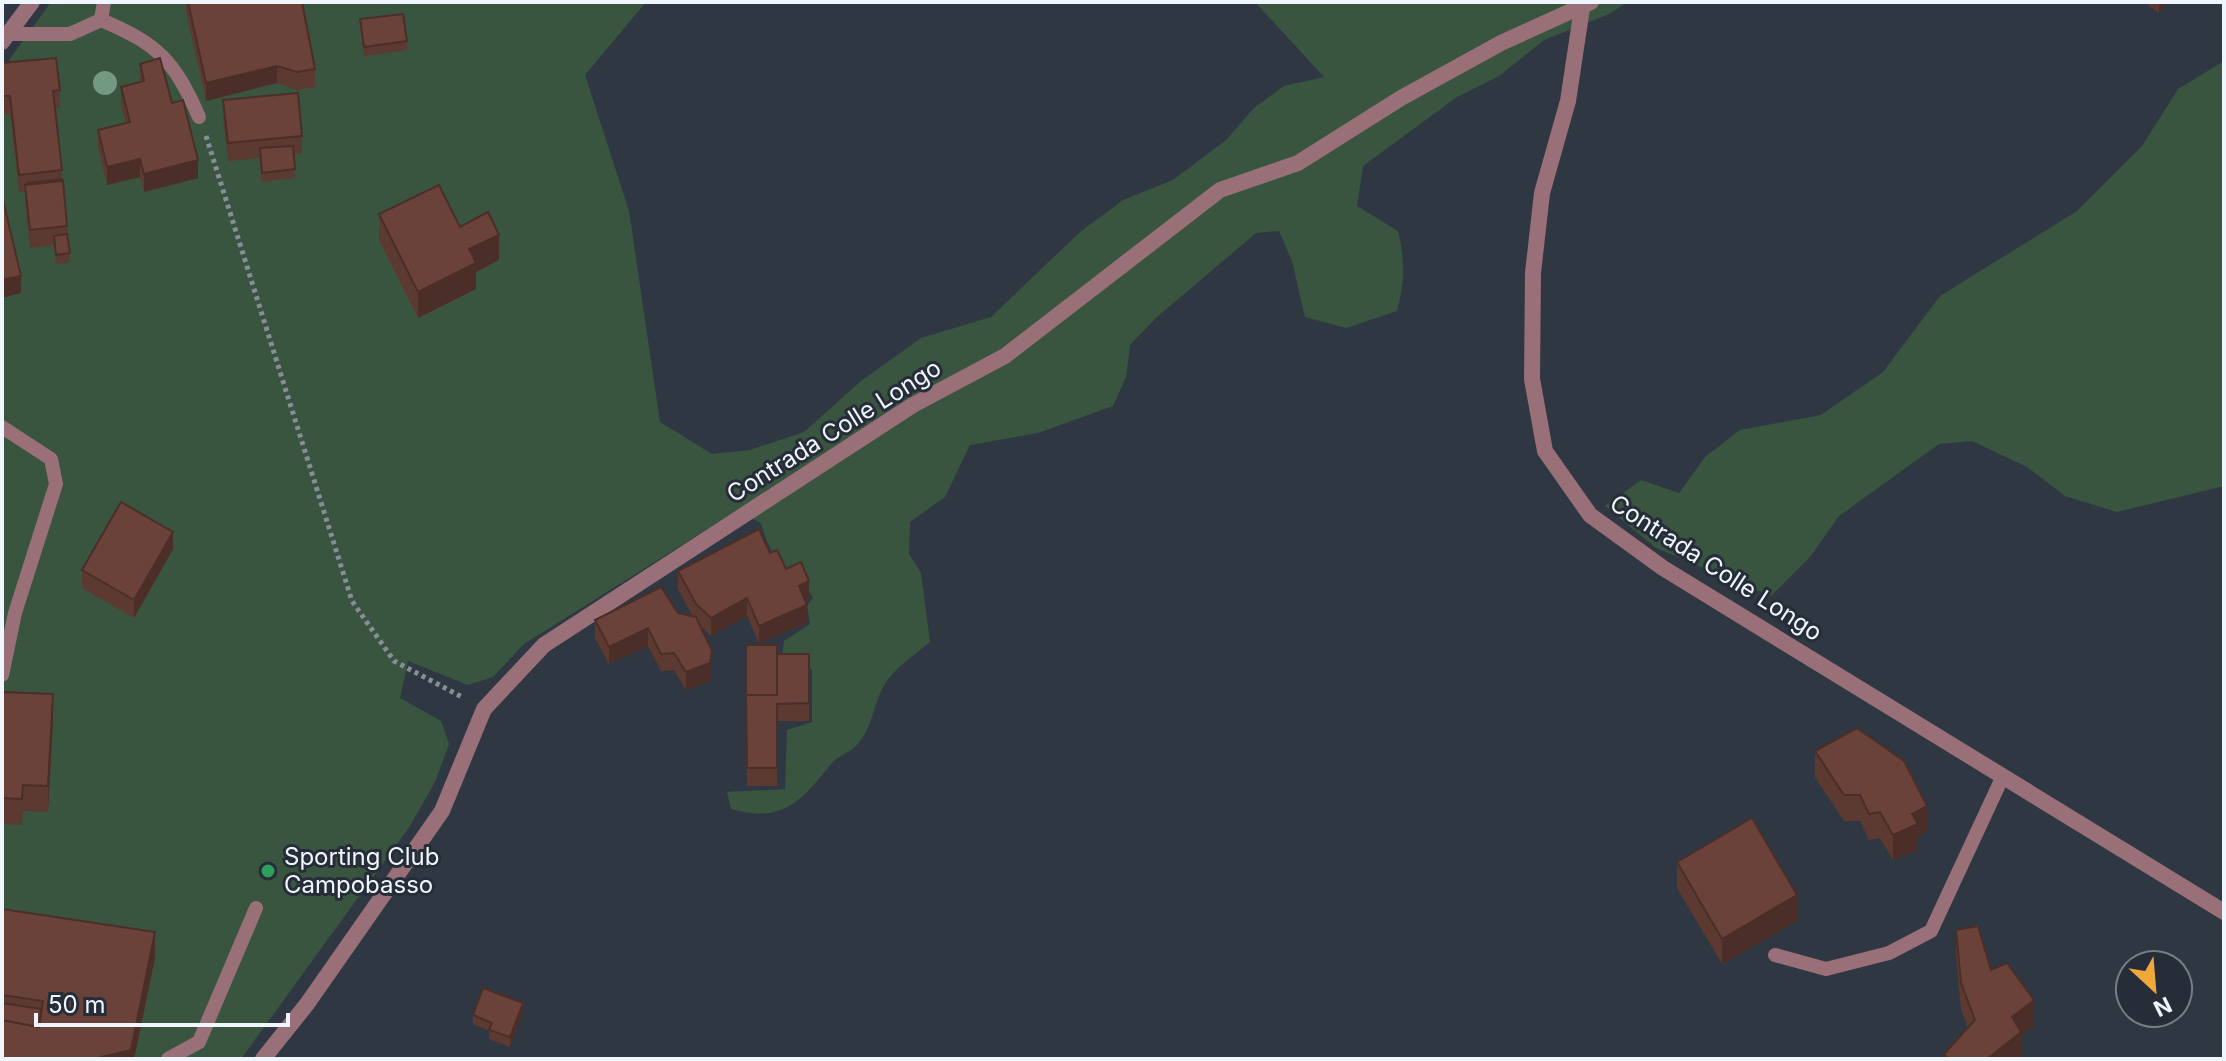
<svg xmlns="http://www.w3.org/2000/svg" width="2226" height="1061" font-family="Inter,sans-serif">
<style>
.green{fill:#39553f}
.lines{fill:none;stroke-linecap:round;stroke-linejoin:round}
.path{stroke:#878e97;stroke-width:5;stroke-dasharray:4 4;stroke-linecap:butt}
.lane{stroke:#996f78;stroke-width:14}
.street{stroke:#996f78;stroke-width:16}
.tree{fill:#749983}
.wall{fill:#5c3931}
.shaded-wall{fill:#4b2e28}
.building{fill:#6b4239;stroke:#4b2e28;stroke-width:2}
.leisure-dot{fill:#2e9e5b;stroke:#262d38;stroke-width:3}
.labels{text-anchor:middle;stroke-width:6;stroke-linejoin:round;paint-order:stroke}
.street-label{font-size:24px;fill:#f0f6fd;stroke:#262d38}
.poi-label{font-size:24px;fill:#f0f6fd;stroke:#262d38;text-anchor:start}
</style>
<rect width="100%" height="100%" fill="#2f3842"/>
<g class="green">
<path d="M 51,2 L 646,2 L 585,75 L 629,211 L 660,422 L 712,454 L 750,450 L 804,432 L 861,381 L 921,338 L 991,317 L 1080,232 L 1123,200 L 1173,180 L 1226,140 L 1254,108 L 1284,86 L 1324,77 L 1255,2 L 1628,2 L 1609,14 L 1544,40 L 1499,76 L 1457,97 L 1363,166 L 1357,206 L 1398,231 C 1405,260 1405,282 1397,311 L 1346,328 L 1305,317 L 1292,261 L 1279,231 L 1256,233 L 1157,317 L 1130,345 L 1126,377 L 1113,406 L 1038,433 L 970,445 L 945,497 L 910,522 L 909,554 L 921,573 L 930,642 C 916,654 894,668 885,684 C 873,703 873,728 857,745 C 850,753 839,755 832,763 C 801,801 783,824 731,809 L 727,792 L 785,789 L 787,730 L 812,722 L 812,669 L 798,667 L 782,655 L 784,641 L 810,624 L 807,605 L 813,598 C 802,576 794,582 783,568 C 772,556 765,538 761,523 L 736,511 L 524,644 L 493,677 L 468,685 L 408,661 L 400,698 L 441,721 L 449,744 L 435,782 L 410,826 L 241,1059 L 2,1059 L 2,70 Z"/>
<path d="M 2224,61 L 2224,486 L 2117,512 L 2065,496 L 2027,467 L 1972,441 L 1939,444 L 1839,516 L 1810,557 L 1771,596 L 1656,548 L 1605,506 L 1641,480 L 1679,493 L 1705,457 L 1740,430 L 1821,415 L 1883,372 L 1940,296 L 2077,211 L 2142,146 L 2178,89 Z"/>
</g>
<g class="lines">
<path class="path" d="M 206,136 L 352,601 L 394,661 L 462,697"/>
<g class="lane">
<path d="M 101,20 C 158,44 174,60 199,117"/>
<path d="M 7,34 L 70,34 L 101,20 L 104,2"/>
<path d="M 2,427 L 51,459 L 56,484 L 15,613 L 2,675"/>
<path d="M 1775,955 L 1826,969 L 1889,953 L 1931,931 L 2003,776"/>
<path d="M 168,1059 L 199,1042 L 256,908"/>
</g>
<g class="street">
<path d="M 1582,8 L 1568,101 L 1542,193 L 1533,273 L 1532,379 L 1545,451 L 1590,515 L 1663,568 L 2224,912"/>
<path d="M 2,42 L 32,2"/>
<path d="M 263,1059 L 307,1004 L 442,811 L 484,709 L 544,645 L 913,405 L 1005,356 L 1220,190 L 1298,163 L 1401,98 L 1501,43 L 1591,2"/>
</g>
</g>
<circle class="tree" cx="105" cy="83" r="12"/>
<g class="wall">
<path d="M 186,2 L 315,69 L 315,87 L 297,90 L 277,83 L 206,101 L 186,12 Z"/>
<path d="M 2144,2 L 2167,2 L 2159,13 Z"/>
<path d="M 360,19 L 407,41 L 407,50 L 364,56 Z"/>
<path d="M 2,63 L 60,90 L 60,108 L 55,108 L 67,226 L 70,262 L 56,264 L 54,245 L 30,248 L 25,202 L 25,192 L 19,192 L 10,113 L 2,114 Z"/>
<path d="M 140,64 L 172,103 L 198,178 L 144,192 L 140,177 L 107,185 L 98,147 L 98,130 L 126,123 L 121,105 L 121,87 L 140,82 Z"/>
<path d="M 223,100 L 302,136 L 302,154 L 293,154 L 295,178 L 262,182 L 260,158 L 228,161 L 223,118 Z"/>
<path d="M 379,214 L 460,227 L 499,260 L 476,272 L 476,289 L 418,318 L 379,240 Z"/>
<path d="M 173,549 L 134,618 L 82,588 L 82,570 Z"/>
<path d="M 770,553 L 786,569 L 809,599 L 805,601 L 807,623 L 759,643 L 747,616 L 711,636 L 700,625 L 712,669 L 710,681 L 686,690 L 674,670 L 661,671 L 648,646 L 609,664 L 595,638 L 595,620 L 678,613 L 693,617 L 678,589 L 678,571 Z"/>
<path d="M 746,645 L 777,695 L 809,654 L 809,721 L 777,721 L 777,786 L 747,786 Z"/>
<path d="M 2,692 L 53,719 L 48,812 L 23,811 L 22,825 L 2,824 Z"/>
<path d="M 1815,751 L 1927,832 L 1918,836 L 1918,850 L 1893,860 L 1880,838 L 1869,840 L 1860,821 L 1844,821 L 1815,777 Z"/>
<path d="M 1677,862 L 1797,921 L 1722,964 L 1677,888 Z"/>
<path d="M 2,909 L 155,958 L 134,1059 L 2,1059 Z"/>
<path d="M 1956,930 L 1991,970 L 2034,1026 L 2021,1035 L 2021,1058 L 2019,1059 L 1944,1059 L 1944,1054 L 1968,1028 L 1961,1009 L 1956,956 Z"/>
<path d="M 523,1012 L 510,1047 L 489,1039 L 489,1031 L 473,1024 L 473,1015 Z"/>
</g>
<g class="shaded-wall">
<path d="M 2159,2 L 2167,2 L 2159,13 Z"/>
<path d="M 277,66 L 277,83 L 206,101 L 206,83 Z"/>
<path d="M 140,159 L 140,177 L 107,185 L 107,167 Z"/>
<path d="M 198,160 L 198,178 L 144,192 L 144,174 Z"/>
<path d="M 499,235 L 499,260 L 476,272 L 476,289 L 418,318 L 418,292 L 469,249 Z"/>
<path d="M 21,276 L 21,293 L 2,298 L 2,280 Z"/>
<path d="M 173,532 L 173,549 L 134,618 L 134,600 Z"/>
<path d="M 809,581 L 809,599 L 799,604 L 799,586 Z"/>
<path d="M 747,598 L 747,616 L 711,636 L 711,618 Z"/>
<path d="M 807,605 L 807,623 L 759,643 L 759,626 Z"/>
<path d="M 648,628 L 648,646 L 609,664 L 609,647 Z"/>
<path d="M 712,651 L 712,669 L 710,681 L 686,690 L 686,672 Z"/>
<path d="M 53,694 L 53,719 L 48,812 L 48,786 Z"/>
<path d="M 1927,806 L 1927,832 L 1918,836 L 1918,850 L 1893,860 L 1893,835 L 1912,814 Z"/>
<path d="M 1797,895 L 1797,921 L 1722,964 L 1722,939 Z"/>
<path d="M 155,932 L 155,958 L 134,1059 L 93,1059 Z"/>
<path d="M 2034,1000 L 2034,1026 L 2021,1035 L 2021,1058 L 2019,1059 L 1987,1059 L 2012,1017 Z"/>
<path d="M 523,1003 L 523,1012 L 510,1047 L 510,1037 Z"/>
</g>
<g class="building">
<path d="M 188,2 L 302,2 L 315,69 L 297,72 L 277,66 L 206,83 Z"/>
<path d="M 403,14 L 407,41 L 364,47 L 360,19 Z"/>
<path d="M 56,58 L 60,90 L 53,91 L 62,170 L 19,175 L 10,96 L 2,96 L 2,63 Z"/>
<path d="M 160,58 L 172,103 L 183,100 L 198,160 L 144,174 L 140,159 L 107,167 L 98,130 L 130,122 L 121,87 L 144,81 L 140,64 Z"/>
<path d="M 298,93 L 302,136 L 228,143 L 223,100 Z"/>
<path d="M 293,146 L 295,169 L 262,173 L 260,148 Z"/>
<path d="M 62,179 L 62,181 L 28,184 L 28,183 Z"/>
<path d="M 63,181 L 67,226 L 30,230 L 25,185 Z"/>
<path d="M 439,185 L 460,227 L 488,212 L 499,235 L 469,249 L 476,263 L 418,292 L 379,214 Z"/>
<path d="M 2,196 L 21,276 L 2,280 Z"/>
<path d="M 67,234 L 70,253 L 56,255 L 54,236 Z"/>
<path d="M 121,502 L 173,532 L 134,600 L 82,570 Z"/>
<path d="M 759,529 L 770,553 L 777,550 L 786,569 L 801,562 L 809,581 L 799,586 L 807,605 L 759,626 L 747,598 L 711,618 L 696,604 L 678,571 Z"/>
<path d="M 661,587 L 678,613 L 696,617 L 712,651 L 710,663 L 686,672 L 674,653 L 661,654 L 648,628 L 609,647 L 595,620 Z"/>
<path d="M 746,645 L 777,645 L 777,695 L 746,695 L 746,703 Z"/>
<path d="M 777,654 L 809,654 L 809,703 L 777,704 L 777,768 L 747,768 L 746,695 L 777,695 Z"/>
<path d="M 2,692 L 53,694 L 48,786 L 23,785 L 22,799 L 2,798 Z"/>
<path d="M 1857,728 L 1904,761 L 1927,806 L 1912,814 L 1918,824 L 1893,835 L 1880,812 L 1869,814 L 1860,795 L 1844,795 L 1815,751 Z"/>
<path d="M 1752,818 L 1797,895 L 1722,939 L 1677,862 Z"/>
<path d="M 2,909 L 155,932 L 131,1050 L 93,1059 L 2,1059 L 2,1020 L 39,1027 L 43,1001 L 2,995 Z"/>
<path d="M 1978,926 L 1991,970 L 2007,963 L 2034,1000 L 2012,1017 L 2021,1032 L 1987,1059 L 1948,1059 L 1944,1054 L 1975,1020 L 1961,983 L 1956,930 Z"/>
<path d="M 483,988 L 523,1003 L 510,1037 L 489,1030 L 492,1023 L 473,1015 Z"/>
<path d="M 2,1003 L 41,1009 L 39,1027 L 2,1020 Z"/>
</g>
<circle class="leisure-dot" cx="268" cy="871" r="8"/>
<g class="labels">
<g class="street-label">
<text transform="translate(834 431) rotate(-32)" y="8">Contrada Colle Longo</text>
<text transform="translate(1716 568) rotate(33)" y="8">Contrada Colle Longo</text>
</g>
<g class="poi-label">
<text x="284" y="865">Sporting Club<tspan x="284" dy="28">Campobasso</tspan></text>
</g>
</g>
<rect width="2226" height="1061" fill="none" stroke="#f0f6fd" stroke-width="8"/>
<g transform="translate(2154 989) rotate(154)"><circle r="38" fill="#262d38" stroke="#777d87" stroke-width="2"/>
<path d="M0-6L14 30L0 20L-14 30Z" fill="#eea83c"/>
<text y="-12" font-size="22" font-weight="bold" text-anchor="middle" fill="#f0f6fd">N</text>
</g>
<path d="M36 1013v12h252v-12" fill="none" stroke="#f0f6fd" stroke-width="4"/>
<text x="48" y="1013" font-size="24" fill="#f0f6fd" stroke="#262d38" stroke-width="6" paint-order="stroke">50 m</text>
</svg>
